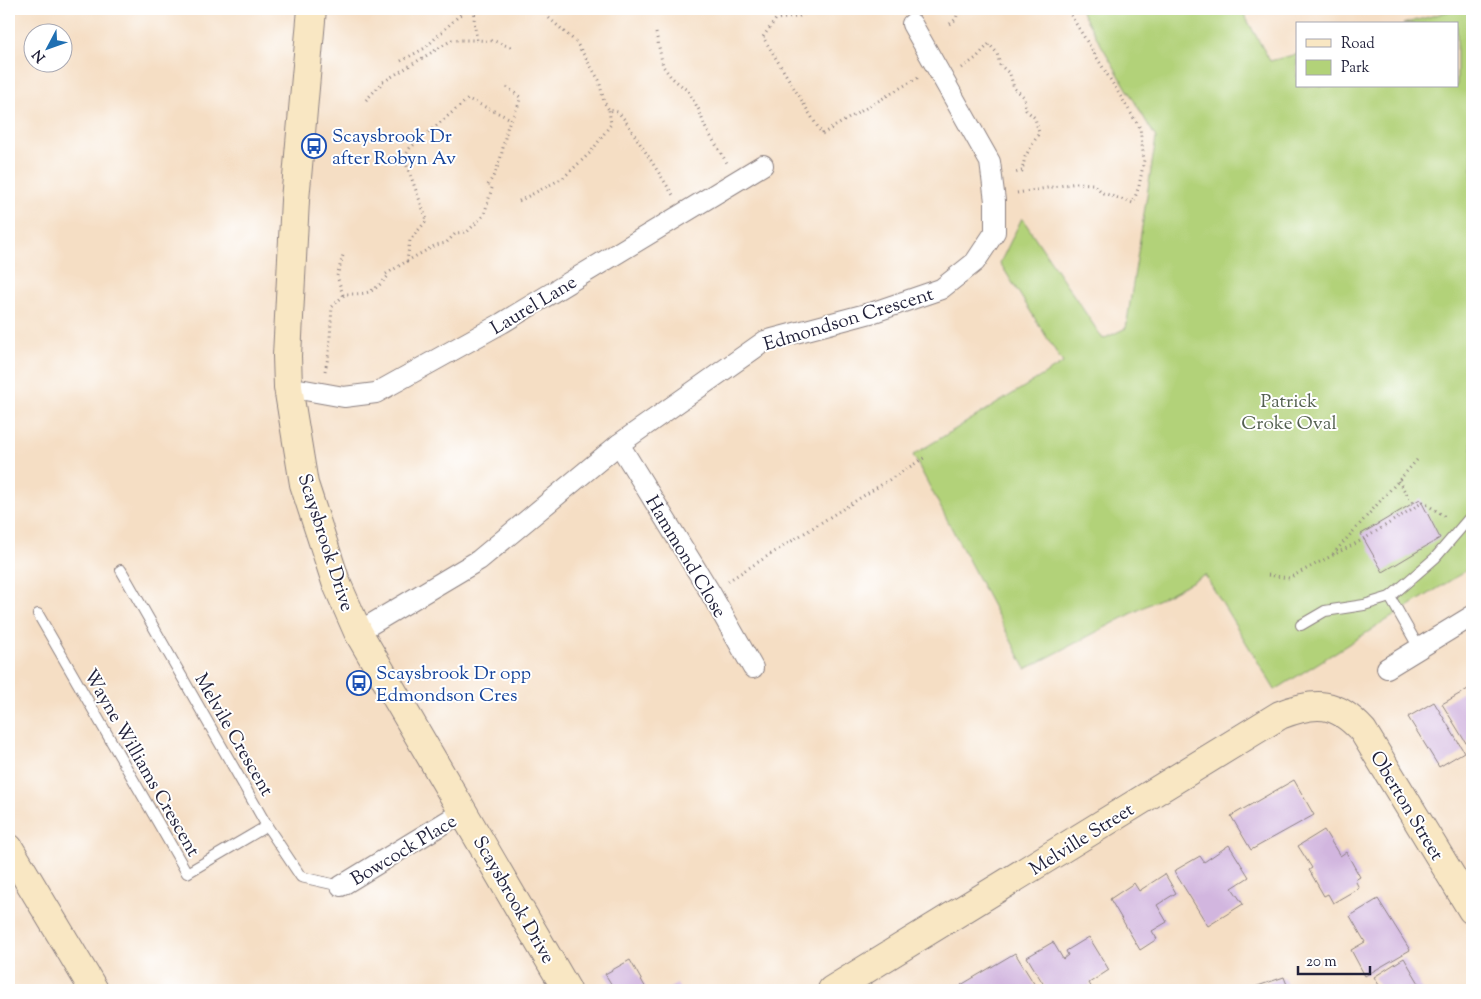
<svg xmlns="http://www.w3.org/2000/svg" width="1481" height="999" font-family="'Sorts Mill Goudy',serif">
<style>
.green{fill:#b2d279;stroke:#6a7a5a}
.building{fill:#d2b6df}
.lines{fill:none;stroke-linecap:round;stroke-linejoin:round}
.lane-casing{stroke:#8c8080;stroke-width:12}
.street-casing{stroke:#8c8080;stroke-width:22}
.secondary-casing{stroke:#8c8080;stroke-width:30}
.path{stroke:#8c8080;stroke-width:3;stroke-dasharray:1 4;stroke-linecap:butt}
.lane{stroke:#fff;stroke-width:10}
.street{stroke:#fff;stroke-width:20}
.secondary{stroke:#f9e7c3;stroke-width:28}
.labels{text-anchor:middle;stroke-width:4;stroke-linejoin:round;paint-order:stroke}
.transit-label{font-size:19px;fill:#164399;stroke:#fff;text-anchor:start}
.street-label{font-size:19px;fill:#22223b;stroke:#fff}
.park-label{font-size:19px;fill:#546051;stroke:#fff}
</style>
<rect width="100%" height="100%" fill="#fff"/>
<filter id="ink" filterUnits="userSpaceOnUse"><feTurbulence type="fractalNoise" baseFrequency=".02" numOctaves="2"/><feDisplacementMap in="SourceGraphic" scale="10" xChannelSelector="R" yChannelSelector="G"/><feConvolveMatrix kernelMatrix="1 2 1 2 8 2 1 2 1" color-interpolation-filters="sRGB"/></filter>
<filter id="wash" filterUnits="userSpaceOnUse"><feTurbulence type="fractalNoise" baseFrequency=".0096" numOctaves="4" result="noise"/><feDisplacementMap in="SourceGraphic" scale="20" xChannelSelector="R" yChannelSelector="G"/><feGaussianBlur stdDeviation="1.12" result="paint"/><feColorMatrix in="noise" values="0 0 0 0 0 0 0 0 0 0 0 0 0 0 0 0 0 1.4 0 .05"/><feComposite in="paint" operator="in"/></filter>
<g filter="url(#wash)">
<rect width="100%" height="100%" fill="#f5dec4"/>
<path class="green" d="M 1080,9 L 1241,9 L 1270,61 L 1297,54 L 1297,86 L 1457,86 L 1457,24 L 1403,24 L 1457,9 L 1472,9 L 1472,567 L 1275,690 L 1205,575 L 1026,669 L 913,455 L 1063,363 L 1000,263 L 1022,218 L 1103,339 L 1126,328 L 1156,138 Z"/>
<g id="blocks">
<g class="building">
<path d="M 1420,499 L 1440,538 L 1383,572 L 1361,534 Z"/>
<path d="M 1468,689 L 1472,695 L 1472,739 L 1466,743 L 1442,704 Z"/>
<path d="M 1434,702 L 1464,752 L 1439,767 L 1408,717 Z"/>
<path d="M 1294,780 L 1314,815 L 1251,850 L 1231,816 Z"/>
<path d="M 1324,830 L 1340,856 L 1346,852 L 1360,877 L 1355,880 L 1359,888 L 1333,903 L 1328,894 L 1324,896 L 1309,870 L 1312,868 L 1298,846 Z"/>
<path d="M 1229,845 L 1249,877 L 1232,888 L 1243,904 L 1208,926 L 1174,871 L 1200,856 L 1204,862 Z"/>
<path d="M 1165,874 L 1176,893 L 1157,905 L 1167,922 L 1152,931 L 1157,939 L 1140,950 L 1110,899 L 1134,883 L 1139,891 Z"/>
<path d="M 1378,899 L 1410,950 L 1365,976 L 1351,950 L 1365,942 L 1350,916 Z"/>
<path d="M 1089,937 L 1109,970 L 1089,983 L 1093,990 L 1047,990 L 1027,957 L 1053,942 L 1063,959 L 1068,955 L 1066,951 Z"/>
<path d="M 1015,953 L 1038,990 L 965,990 L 961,985 Z"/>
<path d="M 1404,958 L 1423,990 L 1382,990 L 1374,977 Z"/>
<path d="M 630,960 L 647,990 L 615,990 L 605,974 Z"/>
<path d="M 1284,977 L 1289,990 L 1246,990 Z"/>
<path d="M 677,984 L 680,990 L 666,990 Z"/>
</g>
</g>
</g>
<g filter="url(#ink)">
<use href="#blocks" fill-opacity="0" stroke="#8c8080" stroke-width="1"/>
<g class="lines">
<defs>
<g id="lane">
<path d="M 121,570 L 267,826 L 301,877 L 341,886"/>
<path d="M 1390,597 L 1435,558 L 1472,515"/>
<path d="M 38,614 L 187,873 L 267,826"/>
<path d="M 1301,625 L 1325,611 L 1364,605 L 1390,597 L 1419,648"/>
</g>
<g id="street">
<path d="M 288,387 L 344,397 L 376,393 L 502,323 L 763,165"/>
<path d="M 619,444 L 710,592 L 753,668"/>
<path d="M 358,632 L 479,560 L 619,444 L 765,341 L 874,312 L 941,289 L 975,262 L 995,232 L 995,201 L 990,162 L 912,24"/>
<path d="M 1387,668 L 1472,616"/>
<path d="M 341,886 L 464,811"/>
</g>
<g id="secondary">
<path d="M 312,9 L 295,200 L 287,356 L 288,387 L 304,484 L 336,582 L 358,632 L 567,990"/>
<path d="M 9,848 L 94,990"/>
<path d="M 832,990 L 1280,715 C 1316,701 1336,701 1363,731 L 1472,910"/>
</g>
</defs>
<use href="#lane" class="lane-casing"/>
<use href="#street" class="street-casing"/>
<use href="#secondary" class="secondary-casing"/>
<g class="path">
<path d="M 475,9 L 474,21 L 477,40 L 494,41 L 513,48"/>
<path d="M 813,9 L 798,17 L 776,19 L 763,37 L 822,134 L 919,77"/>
<path d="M 549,18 L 576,42 L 599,80 L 604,102 L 609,110 L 618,112 L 625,120 L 673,195"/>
<path d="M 950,24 L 956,19 L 959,9"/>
<path d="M 656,33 L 663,66 L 671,77 L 688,91 L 699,110 L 705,127 L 727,163"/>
<path d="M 401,61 L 425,48 L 466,9"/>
<path d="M 962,68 L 976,58 L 989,44 L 997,53 L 1000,65 L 1010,74 L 1014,88 L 1024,97 L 1026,110 L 1035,118 L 1039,133 L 1025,157 L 1022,171 L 1015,173"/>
<path d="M 366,100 L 383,82 L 452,40 L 477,40"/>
<path d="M 488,185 C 502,163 501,154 507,129 C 510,117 519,110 520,97 L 507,87"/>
<path d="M 492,188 L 484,215 L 467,232 L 456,233 L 446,243 L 436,245 L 407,261 L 410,240 L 427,220 L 404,158 L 410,148 L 468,99 L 511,119"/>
<path d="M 1017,193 L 1077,183 L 1093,184 L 1103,193 L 1133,203 L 1139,186 L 1144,160 L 1140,128 L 1067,9"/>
<path d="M 519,201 L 563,178 L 591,152 L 611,124 L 609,110"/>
<path d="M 386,274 L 407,261"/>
<path d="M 343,295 L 337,276 L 344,252"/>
<path d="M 325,371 L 329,353 L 332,307 L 345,294 C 368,294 372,294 388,276"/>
<path d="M 1398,481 L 1415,506"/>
<path d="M 1333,554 L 1417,460"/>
<path d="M 1268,575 L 1289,578 L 1364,539 L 1423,502 L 1447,518"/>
<path d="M 728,581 L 927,456"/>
</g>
<use href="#lane" class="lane"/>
<use href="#street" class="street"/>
<use href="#secondary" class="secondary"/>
</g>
</g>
<defs>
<symbol id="bus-ring" viewBox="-11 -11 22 22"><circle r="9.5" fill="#fff" stroke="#1a4fb4" stroke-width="1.5"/><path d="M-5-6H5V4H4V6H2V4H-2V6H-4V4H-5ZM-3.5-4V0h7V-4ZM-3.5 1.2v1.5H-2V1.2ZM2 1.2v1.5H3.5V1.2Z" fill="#1a4fb4"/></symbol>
</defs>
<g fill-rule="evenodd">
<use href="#bus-ring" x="300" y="132" width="28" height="28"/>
<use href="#bus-ring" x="345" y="669" width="28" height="28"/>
</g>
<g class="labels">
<g class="transit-label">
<text x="332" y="142">Scaysbrook Dr<tspan x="332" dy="22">after Robyn Av</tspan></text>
<text x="376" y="679">Scaysbrook Dr opp<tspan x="376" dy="22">Edmondson Cres</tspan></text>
</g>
<g class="street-label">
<text transform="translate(533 304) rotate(-31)" y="7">Laurel Lane</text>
<text transform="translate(848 318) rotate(-17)" y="7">Edmondson Crescent</text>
<text transform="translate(327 542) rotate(72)" y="7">Scaysbrook Drive</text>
<text transform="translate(687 556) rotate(59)" y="7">Hammond Close</text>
<text transform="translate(235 734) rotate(60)" y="7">Melvile Crescent</text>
<text transform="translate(143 762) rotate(60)" y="7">Wayne Williams Crescent</text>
<text transform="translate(1408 805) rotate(59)" y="7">Oberton Street</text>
<text transform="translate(1081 838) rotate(-32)" y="7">Melville Street</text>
<text transform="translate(403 849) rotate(-31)" y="7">Bowcock Place</text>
<text transform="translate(515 899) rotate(60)" y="7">Scaysbrook Drive</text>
</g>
<g class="park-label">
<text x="1289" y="407">Patrick<tspan x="1289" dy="22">Croke Oval</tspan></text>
</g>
</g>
<rect width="1481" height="999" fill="none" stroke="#fff" stroke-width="30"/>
<rect x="1296" y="22" width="162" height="65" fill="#ffffff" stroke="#a7a7b1"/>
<rect x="1306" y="39" width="25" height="8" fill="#f9e7c3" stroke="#a7a7b1"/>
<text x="1341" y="48" font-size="15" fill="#22223b">Road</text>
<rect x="1306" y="60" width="25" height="15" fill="#b2d279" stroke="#a7a7b1"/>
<text x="1341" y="72" font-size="15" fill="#22223b">Park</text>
<g transform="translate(48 48) rotate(229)"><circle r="24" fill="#ffffff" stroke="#a7a7b1"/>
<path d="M0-4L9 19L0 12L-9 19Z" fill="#1f6fb2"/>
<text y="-8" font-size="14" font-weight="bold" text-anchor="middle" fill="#22223b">N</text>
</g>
<path d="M1298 966v8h72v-8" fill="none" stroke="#22223b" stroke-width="2.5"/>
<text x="1306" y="966" font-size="15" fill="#22223b" stroke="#ffffff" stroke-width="4" paint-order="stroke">20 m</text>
</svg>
